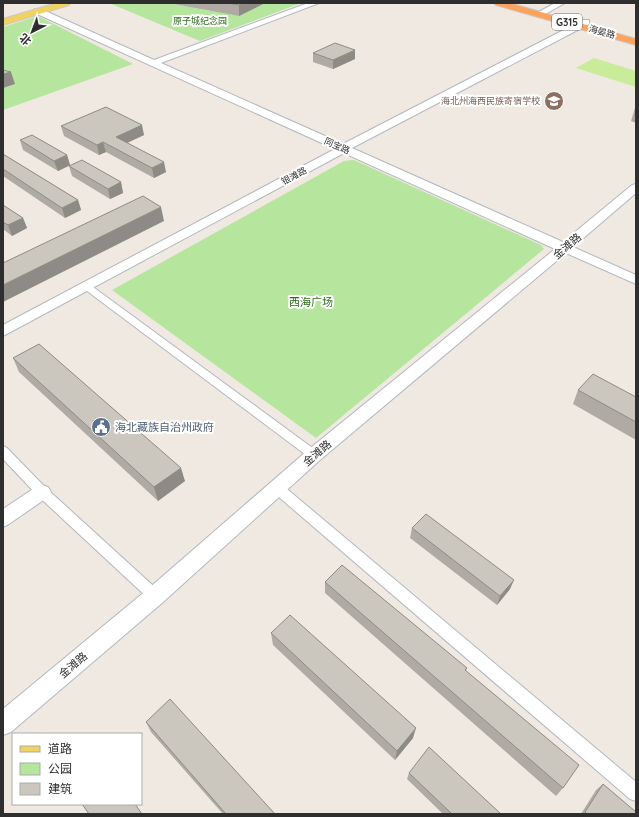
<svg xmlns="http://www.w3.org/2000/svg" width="639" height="817" font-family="Quicksand,'Noto Sans SC',sans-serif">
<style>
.green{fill:#b6e59e}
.pitch{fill:#c9ec9a}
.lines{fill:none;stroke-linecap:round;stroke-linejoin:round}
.street-casing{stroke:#b4b7c1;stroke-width:2}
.secondary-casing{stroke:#b4b7c1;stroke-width:2}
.primary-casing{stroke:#c9c9c9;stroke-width:2}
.highway-casing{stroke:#c9c9c9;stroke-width:2}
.street{fill:#fff;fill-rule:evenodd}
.secondary{fill:#fff;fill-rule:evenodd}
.primary{fill:#f2d163;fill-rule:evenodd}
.highway{fill:#ffa35c;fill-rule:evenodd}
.wall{fill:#afaba4}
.shaded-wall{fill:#8e8b86}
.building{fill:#cbc7bf;stroke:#8e8b86}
.labels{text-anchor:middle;stroke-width:4;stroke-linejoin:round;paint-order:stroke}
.far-park-label{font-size:9px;fill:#2c6e1b;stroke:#fff}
.far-street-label{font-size:9px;fill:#2e2e2e;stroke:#fff}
.far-education-label{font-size:9px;fill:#785e54;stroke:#fff;text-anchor:end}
.shield{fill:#fff;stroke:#6d6d6d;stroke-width:1}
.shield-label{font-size:10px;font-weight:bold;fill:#2e2e2e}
.street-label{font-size:11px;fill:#2e2e2e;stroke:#fff}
.park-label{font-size:11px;fill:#2c6e1b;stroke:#fff}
.service-label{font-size:11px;fill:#4e5e75;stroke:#fff;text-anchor:start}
</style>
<rect width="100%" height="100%" fill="#efe9e1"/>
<g class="green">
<path d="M 109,3 L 301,3 L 200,41 Z"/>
<path d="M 38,16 L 133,64 L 3,110 L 3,27 Z"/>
<path d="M 354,160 L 541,245 L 544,249 L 316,438 L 112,290 L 344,161 Z"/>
</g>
<path class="pitch" d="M 594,58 L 636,71 L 636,87 L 576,68 Z"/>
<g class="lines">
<defs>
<g id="street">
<path d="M 86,283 L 89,284 L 318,452 L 320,455 L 318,458 L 314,460 L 310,458 L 83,288 L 81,286 Z"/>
<path d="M 3,446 L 7,448 L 46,488 L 160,592 L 162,596 L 160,600 L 155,602 L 150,600 L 38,496 L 3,459 Z"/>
<path d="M 277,483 L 281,484 L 636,782 L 636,801 L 630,799 L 273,492 L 271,488 L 273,484 Z"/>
</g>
<g id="secondary">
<path d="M 308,3 L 319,3 L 161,63 L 343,144 L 583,20 L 589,20 L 589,24 L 352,148 L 563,242 L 632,185 L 636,184 L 636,193 L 573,247 L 636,275 L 636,284 L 566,253 L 320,460 L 162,603 L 11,732 L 3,735 L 3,709 L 148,589 L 308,450 L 555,249 L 344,153 L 3,336 L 3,325 L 335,149 L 35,13 L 35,9 L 41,9 L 154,60 Z"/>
<path d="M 555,3 L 565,3 L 542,16 L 539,16 L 535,14 Z"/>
<path d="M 42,485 L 48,487 L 51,492 L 48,497 L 9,524 L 3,527 L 3,509 L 36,487 Z"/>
</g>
<path id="primary" d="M 57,3 L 70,3 L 69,5 L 3,25 L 3,19 Z"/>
<path id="highway" d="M 494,3 L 509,3 L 636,39 L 636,45 L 496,5 Z"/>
</defs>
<use href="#street" class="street-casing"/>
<use href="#secondary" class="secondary-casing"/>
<use href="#primary" class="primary-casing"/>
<use href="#highway" class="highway-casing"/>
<use href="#street" class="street"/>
<use href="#secondary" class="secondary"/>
<use href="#primary" class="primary"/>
<use href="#highway" class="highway"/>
</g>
<g class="wall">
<path d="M 169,3 L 264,3 L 263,4 L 239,16 Z"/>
<path d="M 313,53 L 355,59 L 333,69 L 313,62 Z"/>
<path d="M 635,108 L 636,108 L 636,123 L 631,121 Z"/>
<path d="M 61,126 L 144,135 L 127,143 L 166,172 L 154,178 L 106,152 L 99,155 L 64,136 Z"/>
<path d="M 20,140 L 67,155 L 70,165 L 121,182 L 123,193 L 110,199 L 72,176 L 69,166 L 58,171 L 23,150 Z"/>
<path d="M 3,154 L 78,200 L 81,210 L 65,218 L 3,176 Z"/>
<path d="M 3,205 L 23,218 L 27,228 L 12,236 L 3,229 Z"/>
<path d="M 13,358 L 185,481 L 158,501 L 19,372 Z"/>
<path d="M 578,390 L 636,397 L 636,440 L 573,404 Z"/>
<path d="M 412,528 L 510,589 L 497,605 L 410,538 Z"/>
<path d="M 325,582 L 467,668 L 466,671 L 563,788 L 556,796 L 325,593 Z"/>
<path d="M 271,633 L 413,738 L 395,760 L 273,645 Z"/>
<path d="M 146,722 L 275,814 L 223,814 L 151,732 Z"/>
<path d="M 409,773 L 501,814 L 443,814 L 407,779 Z"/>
<path d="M 603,784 L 636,814 L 581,814 L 596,790 Z"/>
</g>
<g class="shaded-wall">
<path d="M 243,3 L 264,3 L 263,4 L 239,16 L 239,5 Z"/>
<path d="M 355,50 L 355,59 L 333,69 L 333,60 Z"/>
<path d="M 11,72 L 15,84 L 3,88 L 3,74 Z"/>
<path d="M 142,125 L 144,135 L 118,147 L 116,137 Z"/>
<path d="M 103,142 L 106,152 L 99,155 L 97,145 Z"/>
<path d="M 67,155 L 70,165 L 58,171 L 54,161 Z"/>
<path d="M 164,162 L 166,172 L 154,178 L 152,168 Z"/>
<path d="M 121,182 L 123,193 L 110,199 L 108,189 Z"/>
<path d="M 78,200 L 81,210 L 65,218 L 62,208 Z"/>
<path d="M 161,207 L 164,221 L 3,302 L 3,285 Z"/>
<path d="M 23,218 L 27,228 L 12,236 L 8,225 Z"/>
<path d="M 181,468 L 185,481 L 158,501 L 154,487 Z"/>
<path d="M 514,580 L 510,589 L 497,605 L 500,596 Z"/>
<path d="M 416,728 L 413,738 L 395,760 L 397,751 Z"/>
</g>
<g class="building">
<path d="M 228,3 L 243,3 L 239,5 Z"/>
<path d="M 335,43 L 355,50 L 333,60 L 313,53 Z"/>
<path d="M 3,70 L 11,72 L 3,74 Z"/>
<path d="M 106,107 L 142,125 L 116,137 L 164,162 L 152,168 L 103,142 L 97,145 L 61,126 Z"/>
<path d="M 32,135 L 67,155 L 54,161 L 20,140 Z"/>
<path d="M 3,154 L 78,200 L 62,208 L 3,169 Z"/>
<path d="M 82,160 L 121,182 L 108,189 L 69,166 Z"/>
<path d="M 143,196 L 161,207 L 3,285 L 3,263 Z"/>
<path d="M 3,205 L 23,218 L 8,225 L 3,222 Z"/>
<path d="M 39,344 L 181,468 L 154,487 L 13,358 Z"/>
<path d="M 593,374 L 636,397 L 636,422 L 578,390 Z"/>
<path d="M 426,514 L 514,580 L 500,596 L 412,528 Z"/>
<path d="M 342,565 L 467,668 L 465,670 L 579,765 L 563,788 L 325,582 Z"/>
<path d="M 290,615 L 416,728 L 397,751 L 271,633 Z"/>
<path d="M 170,699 L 275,814 L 226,814 L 146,722 Z"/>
<path d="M 429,747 L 501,814 L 452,814 L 409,773 Z"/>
<path d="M 603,784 L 636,812 L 636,814 L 587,814 L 585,812 Z"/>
<path d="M 82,804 L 135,804 L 142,814 L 89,814 Z"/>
</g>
<defs>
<symbol id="school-disc" viewBox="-11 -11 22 22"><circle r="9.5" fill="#8d6e63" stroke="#fff"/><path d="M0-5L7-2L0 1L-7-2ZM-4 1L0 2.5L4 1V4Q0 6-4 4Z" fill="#fff"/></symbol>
<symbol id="civic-disc" viewBox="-11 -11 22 22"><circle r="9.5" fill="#5c6f8a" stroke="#fff"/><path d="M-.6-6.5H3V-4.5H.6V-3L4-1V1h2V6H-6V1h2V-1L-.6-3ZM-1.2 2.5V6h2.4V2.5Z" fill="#fff"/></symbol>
</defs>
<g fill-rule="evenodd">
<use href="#school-disc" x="543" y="90" width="22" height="22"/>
<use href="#civic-disc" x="90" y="416" width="22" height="22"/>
</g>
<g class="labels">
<g class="far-park-label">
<text x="200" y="24">原子城纪念园</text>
</g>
<g class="far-street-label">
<text transform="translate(602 32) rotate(16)" y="3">海晏路</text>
<text transform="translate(337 146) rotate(24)" y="3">同宝路</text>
<text transform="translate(294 176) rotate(-28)" y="3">银滩路</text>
</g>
<g class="far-education-label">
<text x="540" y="104">海北州海西民族寄宿学校</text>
</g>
<rect class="shield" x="552" y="14" width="30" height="16" rx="3"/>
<g class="shield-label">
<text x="567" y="26">G315</text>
</g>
<g class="street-label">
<text transform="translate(567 246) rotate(-40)" y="4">金滩路</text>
<text transform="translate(317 453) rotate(-40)" y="4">金滩路</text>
<text transform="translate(73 665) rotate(-40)" y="4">金滩路</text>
</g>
<g class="park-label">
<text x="311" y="306">西海广场</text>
</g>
<g class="service-label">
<text x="115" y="431">海北藏族自治州政府</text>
</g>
</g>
<rect width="639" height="817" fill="none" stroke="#2e2e2e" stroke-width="8"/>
<rect x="12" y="733" width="130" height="72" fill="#ffffff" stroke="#ababab"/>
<rect x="20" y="746" width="20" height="6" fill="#f2d163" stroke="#ababab"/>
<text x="48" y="753" font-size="12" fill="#2e2e2e">道路</text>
<rect x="20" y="763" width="20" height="12" fill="#b6e59e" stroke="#ababab"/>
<text x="48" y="773" font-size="12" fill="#2e2e2e">公园</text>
<rect x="20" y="783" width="20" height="12" fill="#cbc7bf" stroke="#ababab"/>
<text x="48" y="793" font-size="12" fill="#2e2e2e">建筑</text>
<g transform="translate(32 32) rotate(222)" stroke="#ffffff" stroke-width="3" paint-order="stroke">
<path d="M0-3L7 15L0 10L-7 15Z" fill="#2e2e2e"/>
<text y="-6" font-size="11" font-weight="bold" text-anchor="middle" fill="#2e2e2e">北</text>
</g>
</svg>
